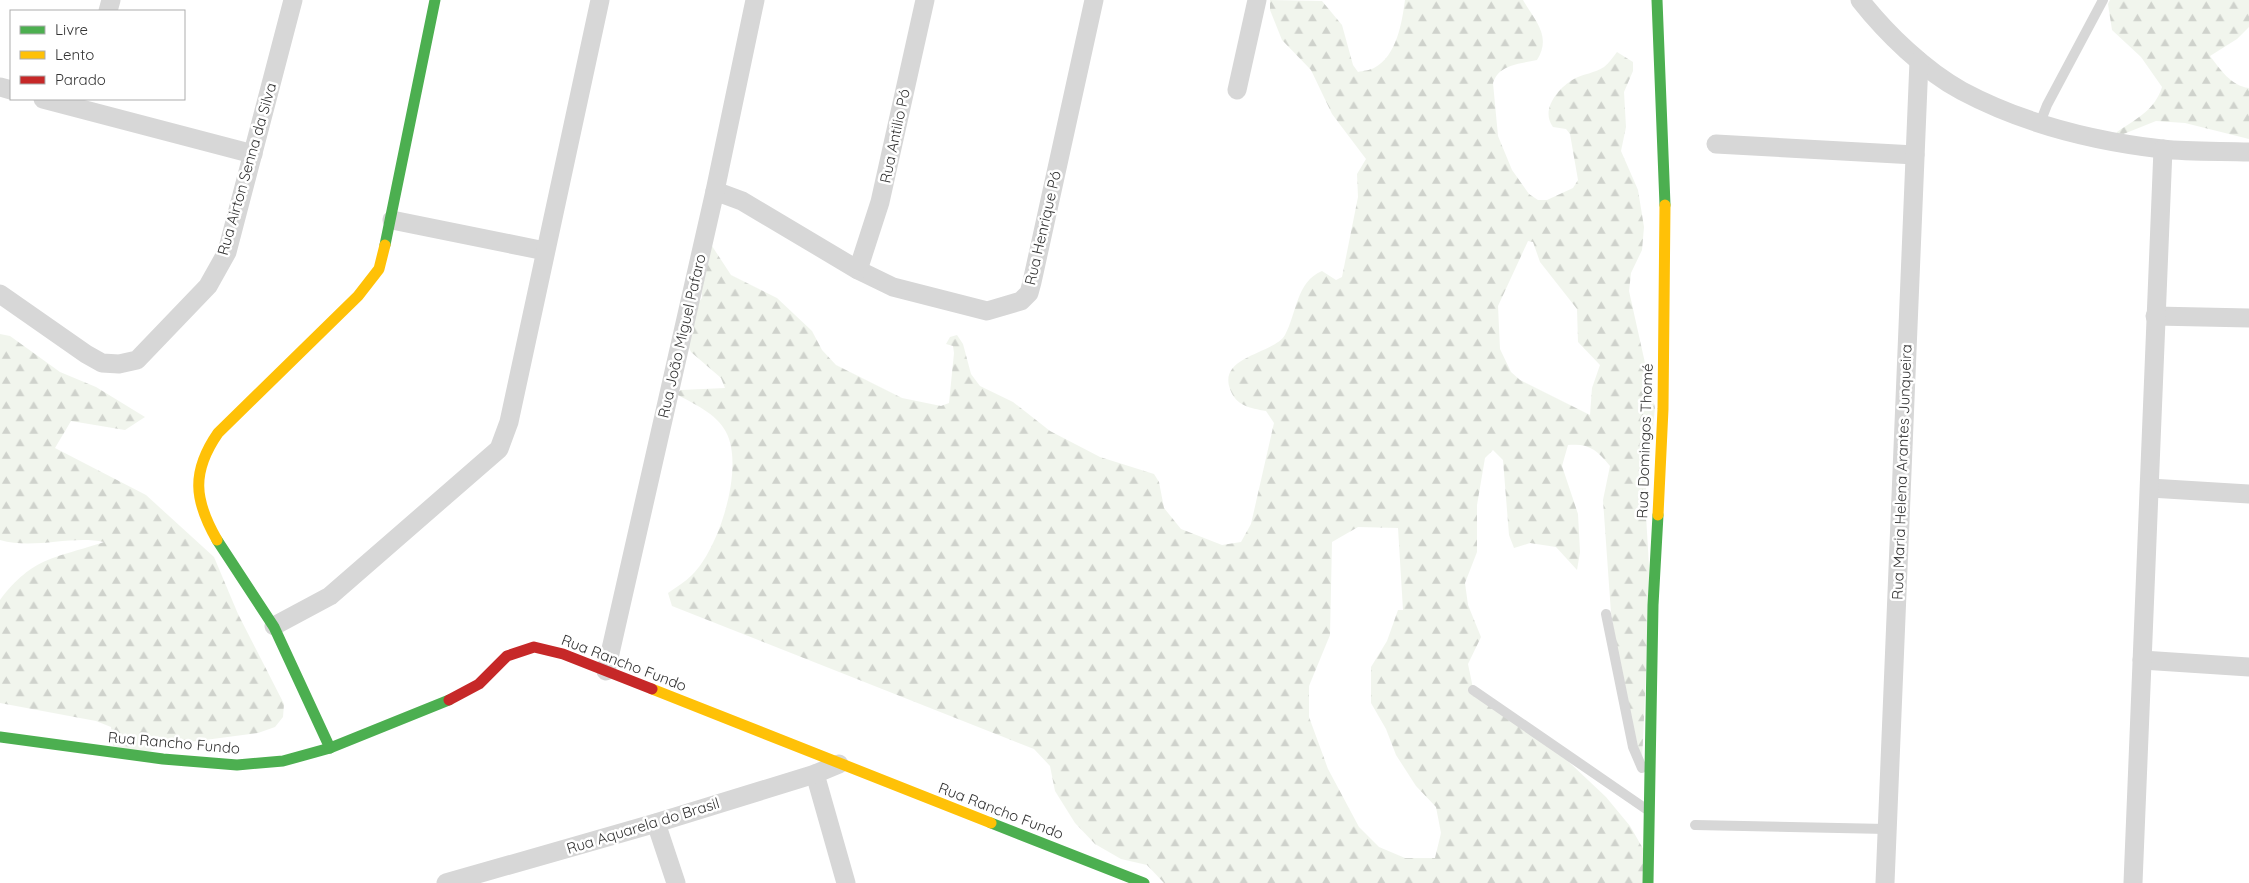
<svg xmlns="http://www.w3.org/2000/svg" width="2249" height="883" font-family="Quicksand,sans-serif">
<style>
.forest{fill:url(#forest-firs);fill-rule:evenodd}
.lines{fill:none;stroke-linecap:round;stroke-linejoin:round}
.lane{stroke:#d7d7d7;stroke-width:10}
.street{stroke:#d7d7d7;stroke-width:19}
.fast{stroke:#4caf50;stroke-width:11}
.slow{stroke:#ffc107;stroke-width:11}
.jam{stroke:#c62828;stroke-width:11}
.labels{text-anchor:middle;stroke-width:5;stroke-linejoin:round;paint-order:stroke}
.street-label{font-size:15px;fill:#333;stroke:#fff}
</style>
<defs>
<pattern id="forest-firs" width="22" height="20" patternUnits="userSpaceOnUse" patternTransform="scale(1.25)"><rect width="22" height="20" fill="#f1f5ed"/><path d="M5 1l3.5 6h-7zM16 11l3.5 6h-7z" fill="#cfd2cc"/></pattern>
</defs>
<rect width="100%" height="100%" fill="#fff"/>
<g class="forest">
<path d="M 1270,0 L 1322,1 L 1342,25 L 1353,65 L 1358,72 C 1363,71 1370,70 1374,68 C 1397,56 1402,22 1405,0 L 1523,0 C 1535,21 1552,36 1537,60 C 1520,64 1499,64 1493,83 L 1498,136 L 1512,170 L 1529,194 L 1538,200 L 1547,200 L 1573,188 L 1578,180 L 1570,134 L 1566,129 L 1553,127 C 1540,110 1558,88 1574,79 C 1583,74 1595,73 1604,67 C 1609,63 1613,57 1617,52 L 1633,62 L 1633,71 L 1624,92 L 1626,127 L 1621,151 L 1638,190 L 1644,227 L 1642,250 L 1631,273 L 1629,291 L 1655,408 L 1645,498 L 1650,583 L 1642,762 L 1625,698 L 1611,613 L 1603,500 L 1610,466 C 1597,450 1589,443 1568,445 L 1562,466 L 1578,514 L 1580,552 L 1577,570 L 1556,547 L 1530,543 L 1514,548 L 1509,535 L 1503,460 L 1493,450 L 1485,458 L 1477,505 L 1477,552 L 1465,583 L 1468,605 L 1481,637 L 1468,664 L 1474,693 L 1553,747 L 1606,797 L 1630,826 L 1649,859 L 1649,883 L 1164,883 L 1147,865 L 1121,859 L 1095,844 L 1075,823 L 1055,791 L 1050,766 L 1034,749 L 672,606 L 668,593 C 676,587 685,582 692,575 C 719,549 745,467 726,432 C 716,413 694,404 676,394 L 681,390 L 725,388 L 721,378 L 691,352 L 685,339 L 687,317 L 702,298 L 700,269 L 702,250 L 712,246 L 731,275 L 777,298 L 812,331 L 822,350 L 836,365 L 902,398 L 941,406 L 949,403 L 954,353 L 953,346 L 946,344 L 950,337 L 957,335 L 963,344 L 971,374 L 980,386 L 1013,402 L 1050,431 L 1100,457 L 1154,474 L 1159,482 L 1164,508 L 1181,529 L 1222,545 L 1241,542 L 1251,524 L 1274,423 L 1266,411 C 1250,408 1236,406 1230,389 C 1218,356 1274,354 1285,335 C 1297,313 1296,282 1322,271 L 1336,280 L 1342,277 L 1358,197 L 1357,174 L 1366,159 L 1332,114 L 1311,70 L 1282,40 L 1270,10 ZM 1528,241 L 1533,242 L 1540,262 L 1577,309 L 1578,342 L 1600,365 L 1592,388 L 1590,415 L 1520,380 L 1511,372 L 1500,349 L 1498,306 ZM 1358,527 L 1398,528 L 1403,610 L 1398,610 L 1387,641 L 1371,667 L 1371,703 L 1386,729 L 1396,755 L 1416,786 L 1436,807 L 1441,833 L 1435,858 L 1405,858 L 1379,847 L 1359,827 L 1328,769 L 1309,717 L 1309,686 L 1330,635 L 1332,542 Z"/>
<path d="M 2110,0 L 2249,0 L 2249,27 L 2237,39 L 2210,56 C 2220,69 2231,86 2249,88 L 2249,139 L 2185,123 L 2156,121 L 2116,137 L 2117,132 C 2136,119 2155,110 2162,87 L 2141,57 L 2112,30 L 2108,4 Z"/>
<path d="M 0,334 L 10,336 L 60,372 L 96,387 L 145,417 L 125,430 L 71,421 L 55,448 L 146,495 L 214,557 L 238,614 L 284,704 L 283,717 L 275,727 L 258,733 L 182,743 L 141,753 L 113,746 L 111,727 L 96,721 L 0,703 L 0,600 C 33,556 57,558 104,542 C 70,535 34,550 0,540 Z"/>
</g>
<g class="lines">
<g class="lane">
<path d="M 2040,123 L 2047,105 L 2103,0"/>
<path d="M 1606,614 L 1633,747 L 1642,768"/>
<path d="M 1473,690 L 1646,809"/>
<path d="M 1695,825 L 1887,829"/>
</g>
<g class="street">
<path d="M 1860,0 C 1886,33 1925,71 1962,91 C 2022,123 2093,141 2162,149 C 2190,152 2220,151 2249,152"/>
<path d="M 108,11 L 111,0"/>
<path d="M 0,87 L 11,90"/>
<path d="M 1237,90 L 1257,0"/>
<path d="M 43,99 L 253,154"/>
<path d="M 1716,144 L 1915,155"/>
<path d="M 715,191 L 742,201 L 858,270 L 893,287 L 987,311 L 1021,301 L 1029,293 L 1032,282 L 1094,0"/>
<path d="M 392,220 L 545,251"/>
<path d="M 858,270 L 880,202 L 925,0"/>
<path d="M 0,294 L 86,354 L 102,363 L 119,364 L 137,360 L 208,286 L 227,252 L 293,0"/>
<path d="M 2155,316 L 2249,318"/>
<path d="M 2150,488 L 2249,494"/>
<path d="M 274,626 L 330,596 L 499,449 L 509,422 L 600,0"/>
<path d="M 2142,660 L 2249,667"/>
<path d="M 606,671 L 715,191 L 755,0"/>
<path d="M 815,774 L 846,883"/>
<path d="M 656,823 L 676,883"/>
<path d="M 446,883 L 656,823 L 815,774 L 839,764"/>
<path d="M 1885,883 L 1919,61"/>
<path d="M 2133,883 L 2163,149"/>
</g>
<g class="fast">
<path d="M 1657,0 L 1665,205"/>
<path d="M 385,245 L 435,0"/>
<path d="M 217,540 L 274,627 L 330,748"/>
<path d="M 0,737 L 163,759 L 237,765 L 283,761 L 330,748 L 449,700"/>
<path d="M 991,823 L 1144,883"/>
<path d="M 1648,883 L 1653,605 L 1658,515"/>
</g>
<g class="slow">
<path d="M 1658,515 L 1663,409 L 1665,205"/>
<path d="M 217,540 C 194,500 191,472 218,433 L 358,296 L 379,269 L 385,245"/>
<path d="M 652,689 L 991,823"/>
</g>
<path class="jam" d="M 449,700 L 479,684 L 507,656 L 534,647 L 563,654 L 652,689"/>
</g>
<g class="labels">
<g class="street-label">
<text transform="translate(895 136) rotate(-78)" y="5">Rua Antilio Pó</text>
<text transform="translate(247 169) rotate(-74)" y="5">Rua Airton Senna da Silva</text>
<text transform="translate(1043 228) rotate(-77)" y="5">Rua Henrique Pó</text>
<text transform="translate(682 336) rotate(-77)" y="5">Rua João Miguel Pafaro</text>
<text transform="translate(1645 441) rotate(-88)" y="5">Rua Domingos Thomé</text>
<text transform="translate(1902 472) rotate(-88)" y="5">Rua Maria Helena Arantes Junqueira</text>
<text transform="translate(624 663) rotate(21)" y="5">Rua Rancho Fundo</text>
<text transform="translate(174 743) rotate(5)" y="5">Rua Rancho Fundo</text>
<text transform="translate(1001 811) rotate(21)" y="5">Rua Rancho Fundo</text>
<text transform="translate(643 826) rotate(-17)" y="5">Rua Aquarela do Brasil</text>
</g>
</g>
<rect x="10" y="10" width="175" height="90" fill="#ffffff" stroke="#adadad"/>
<rect x="20" y="26" width="25" height="8" fill="#4caf50" stroke="#adadad"/>
<text x="55" y="35" font-size="15" fill="#333333">Livre</text>
<rect x="20" y="51" width="25" height="8" fill="#ffc107" stroke="#adadad"/>
<text x="55" y="60" font-size="15" fill="#333333">Lento</text>
<rect x="20" y="76" width="25" height="8" fill="#c62828" stroke="#adadad"/>
<text x="55" y="85" font-size="15" fill="#333333">Parado</text>
</svg>
